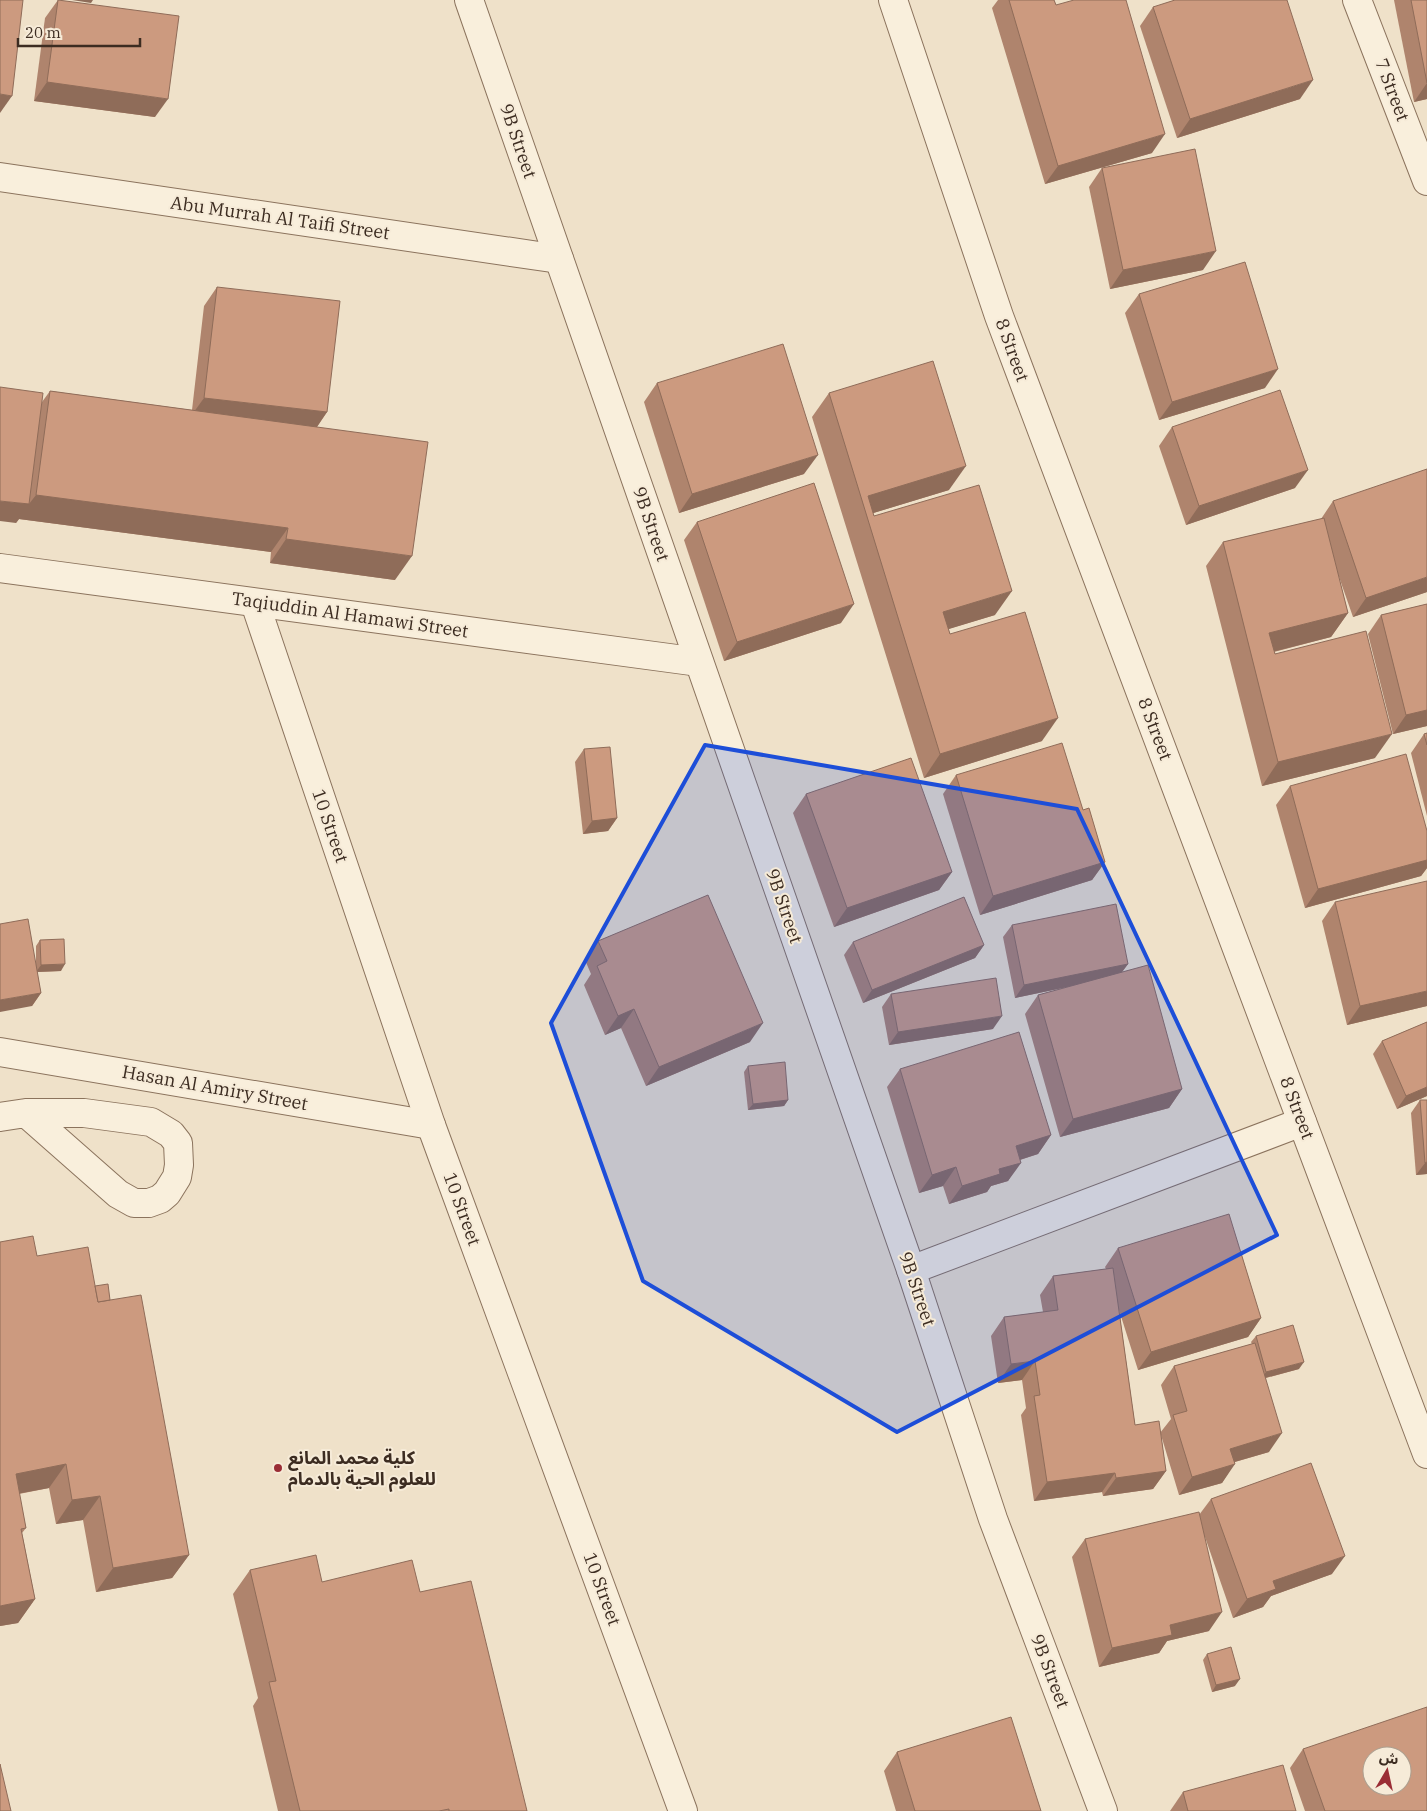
<svg xmlns="http://www.w3.org/2000/svg" width="1427" height="1811" font-family="'IBM Plex Serif','Noto Sans Arabic',serif">
<style>
.lines{fill:none;stroke-linecap:round;stroke-linejoin:round}
.minor-casing{stroke:#8b735d;stroke-width:30}
.minor{stroke:#f9efdc;stroke-width:28}
.wall{fill:#af846d}
.shaded-wall{fill:#8f6c59}
.building{fill:#cc9a7f;stroke:#8f6c59;fill-rule:evenodd}
.marked{fill:#1d4ed8;fill-opacity:0.2;stroke:#1d4ed8;stroke-width:4;stroke-linejoin:round}
.poi-dot{fill:#9a2d35;stroke:#f6ebd8;stroke-width:2}
.labels{text-anchor:middle;stroke-width:4;stroke-linejoin:round;paint-order:stroke}
.street-label{font-size:18px;fill:#3c2c21;stroke:#f6ebd8}
.poi-label{font-size:18px;font-weight:bold;fill:#3c2c21;stroke:#f6ebd8;text-anchor:start}
</style>
<rect width="100%" height="100%" fill="#efe1c9"/>
<g class="lines">
<defs>
<g id="minor">
<path d="M 469,0 L 911,1270 L 993,1519 L 1103,1811"/>
<path d="M 893,0 L 999,316 L 1427,1454"/>
<path d="M 1357,0 L 1427,181"/>
<path d="M 0,177 L 559,259"/>
<path d="M 0,568 L 699,662"/>
<path d="M 255,603 L 431,1125 L 683,1811"/>
<path d="M 0,1052 L 431,1125"/>
<path d="M 0,1117 L 26,1113 L 84,1113 L 151,1122 L 171,1134 L 178,1143 L 179,1165 L 177,1177 L 167,1193 L 160,1199 L 149,1203 L 134,1203 L 118,1194 L 26,1113"/>
<path d="M 911,1270 L 1302,1122"/>
</g>
</defs>
<use href="#minor" class="minor-casing"/>
<use href="#minor" class="minor"/>
</g>
<g class="wall">
<path d="M 58,0 L 155,117 L 34,101 L 45,18 Z"/>
<path d="M 998,0 L 1054,0 L 1056,5 L 1152,153 L 1045,184 L 992,8 Z"/>
<path d="M 1394,0 L 1427,0 L 1427,99 L 1414,102 Z"/>
<path d="M 1153,7 L 1300,99 L 1177,138 L 1140,26 Z"/>
<path d="M 1102,168 L 1203,270 L 1110,289 L 1089,187 Z"/>
<path d="M 217,287 L 327,412 L 317,427 L 395,580 L 270,563 L 271,552 L 19,519 L 16,523 L 42,402 L 50,391 L 192,410 L 204,306 Z"/>
<path d="M 1139,294 L 1265,388 L 1159,420 L 1125,313 Z"/>
<path d="M 657,383 L 804,474 L 679,513 L 644,402 Z"/>
<path d="M 829,393 L 949,490 L 873,513 L 874,516 L 995,615 L 948,629 L 950,634 L 1042,741 L 924,778 L 812,417 Z"/>
<path d="M 1172,427 L 1295,488 L 1186,525 L 1159,446 Z"/>
<path d="M 1333,501 L 1427,592 L 1353,617 L 1338,574 L 1348,613 L 1331,637 L 1274,652 L 1275,654 L 1375,758 L 1262,786 L 1206,566 L 1223,542 L 1321,519 Z"/>
<path d="M 697,522 L 841,623 L 724,661 L 684,540 Z"/>
<path d="M 1427,604 L 1427,726 L 1393,734 L 1368,634 L 1381,615 Z"/>
<path d="M 1427,733 L 1427,816 L 1411,753 L 1424,734 Z"/>
<path d="M 584,749 L 617,818 L 608,831 L 583,834 L 575,762 Z"/>
<path d="M 956,775 L 1083,810 L 1105,862 L 1092,880 L 980,915 L 943,794 Z"/>
<path d="M 1290,786 L 1427,831 L 1427,868 L 1421,876 L 1305,908 L 1276,805 Z"/>
<path d="M 806,794 L 952,872 L 939,890 L 834,927 L 793,813 Z"/>
<path d="M 1335,902 L 1427,1006 L 1347,1025 L 1322,921 Z"/>
<path d="M 1012,925 L 1128,964 L 1122,972 L 1182,1089 L 1169,1108 L 1060,1137 L 1025,1014 L 1038,995 L 1073,986 L 1015,998 L 1003,937 Z"/>
<path d="M 40,940 L 61,971 L 37,972 L 41,993 L 32,1006 L 36,969 L 36,946 Z"/>
<path d="M 598,941 L 750,1042 L 646,1086 L 621,1028 L 605,1035 L 584,985 L 591,974 L 585,960 Z"/>
<path d="M 853,942 L 984,945 L 975,958 L 863,1003 L 844,955 Z"/>
<path d="M 891,994 L 993,1029 L 889,1045 L 882,1007 Z"/>
<path d="M 1427,1022 L 1427,1096 L 1397,1109 L 1373,1054 L 1382,1041 Z"/>
<path d="M 748,1066 L 788,1100 L 784,1106 L 748,1110 L 744,1072 Z"/>
<path d="M 900,1069 L 1051,1135 L 1038,1154 L 1020,1160 L 1008,1181 L 991,1186 L 987,1192 L 949,1204 L 943,1186 L 919,1193 L 887,1087 Z"/>
<path d="M 1420,1100 L 1427,1100 L 1427,1174 L 1416,1175 L 1411,1113 Z"/>
<path d="M 1118,1248 L 1261,1318 L 1248,1337 L 1138,1370 L 1119,1310 L 1135,1425 L 1160,1433 L 1171,1419 L 1161,1385 L 1174,1366 L 1252,1344 L 1251,1342 L 1256,1336 L 1299,1369 L 1266,1378 L 1269,1452 L 1235,1462 L 1222,1483 L 1179,1495 L 1161,1435 L 1166,1471 L 1153,1489 L 1103,1496 L 1102,1492 L 1034,1501 L 1021,1415 L 1026,1408 L 1022,1380 L 998,1383 L 991,1336 L 1004,1317 L 1043,1312 L 1040,1295 L 1053,1276 L 1106,1269 L 1105,1267 Z"/>
<path d="M 37,1256 L 95,1286 L 110,1300 L 189,1555 L 172,1578 L 96,1592 L 83,1520 L 56,1524 L 49,1488 L 19,1494 L 26,1528 L 22,1533 L 35,1599 L 18,1623 L 0,1626 Z"/>
<path d="M 1211,1499 L 1332,1574 L 1271,1596 L 1263,1607 L 1233,1618 L 1205,1537 L 1209,1631 L 1167,1641 L 1159,1653 L 1099,1667 L 1072,1557 L 1085,1539 L 1199,1515 Z"/>
<path d="M 250,1570 L 322,1582 L 420,1592 L 527,1811 L 278,1811 L 253,1706 L 258,1698 L 233,1594 Z"/>
<path d="M 1207,1654 L 1235,1686 L 1212,1692 L 1203,1660 Z"/>
<path d="M 1303,1749 L 1427,1811 L 1305,1811 L 1290,1768 Z"/>
<path d="M 897,1752 L 1041,1811 L 896,1811 L 884,1771 Z"/>
<path d="M 1183,1792 L 1296,1811 L 1170,1811 Z"/>
</g>
<g class="shaded-wall">
<path d="M 72,0 L 93,0 L 91,3 Z"/>
<path d="M 1313,80 L 1300,99 L 1177,138 L 1190,119 Z"/>
<path d="M 47,82 L 168,99 L 155,117 L 34,101 Z"/>
<path d="M 1427,83 L 1427,99 L 1414,102 Z"/>
<path d="M 0,94 L 12,96 L 0,113 Z"/>
<path d="M 1165,134 L 1152,153 L 1045,184 L 1058,166 Z"/>
<path d="M 1216,251 L 1203,270 L 1110,289 L 1123,270 Z"/>
<path d="M 1278,369 L 1265,388 L 1159,420 L 1172,402 Z"/>
<path d="M 204,398 L 327,412 L 314,431 L 191,416 Z"/>
<path d="M 818,455 L 804,474 L 679,513 L 692,494 Z"/>
<path d="M 966,466 L 949,490 L 867,515 L 868,496 Z"/>
<path d="M 1308,470 L 1295,488 L 1186,525 L 1199,506 Z"/>
<path d="M 36,495 L 288,528 L 271,552 L 19,519 L 16,523 L 0,521 L 0,501 L 29,504 Z"/>
<path d="M 286,539 L 412,556 L 395,580 L 270,563 Z"/>
<path d="M 1427,577 L 1427,592 L 1353,617 L 1366,598 Z"/>
<path d="M 1012,591 L 995,615 L 926,636 L 943,612 Z"/>
<path d="M 854,604 L 841,623 L 724,661 L 737,642 Z"/>
<path d="M 1348,613 L 1331,637 L 1252,657 L 1269,633 Z"/>
<path d="M 1427,710 L 1427,726 L 1393,734 L 1406,715 Z"/>
<path d="M 1058,718 L 1042,741 L 924,778 L 940,754 Z"/>
<path d="M 1392,734 L 1375,758 L 1262,786 L 1278,762 Z"/>
<path d="M 617,818 L 608,831 L 583,834 L 592,821 Z"/>
<path d="M 1427,860 L 1427,868 L 1421,876 L 1305,908 L 1318,889 Z"/>
<path d="M 1105,862 L 1092,880 L 980,915 L 993,896 Z"/>
<path d="M 952,872 L 939,890 L 834,927 L 847,908 Z"/>
<path d="M 984,945 L 975,958 L 863,1003 L 872,990 Z"/>
<path d="M 65,964 L 61,971 L 36,972 L 41,965 Z"/>
<path d="M 1128,964 L 1119,976 L 1015,998 L 1024,985 Z"/>
<path d="M 1427,991 L 1427,1006 L 1347,1025 L 1360,1006 Z"/>
<path d="M 41,993 L 32,1006 L 0,1012 L 0,1000 Z"/>
<path d="M 634,1009 L 621,1028 L 605,1035 L 618,1016 Z"/>
<path d="M 1002,1016 L 993,1029 L 889,1045 L 898,1032 Z"/>
<path d="M 763,1023 L 750,1042 L 646,1086 L 659,1067 Z"/>
<path d="M 1427,1087 L 1427,1096 L 1397,1109 L 1406,1096 Z"/>
<path d="M 1182,1089 L 1169,1108 L 1060,1137 L 1073,1119 Z"/>
<path d="M 788,1100 L 784,1106 L 748,1110 L 753,1104 Z"/>
<path d="M 1051,1135 L 1038,1154 L 1003,1165 L 1016,1146 Z"/>
<path d="M 1427,1162 L 1427,1174 L 1416,1175 L 1425,1163 Z"/>
<path d="M 1021,1163 L 1008,1181 L 991,1186 L 987,1192 L 949,1204 L 962,1186 L 999,1169 Z"/>
<path d="M 956,1167 L 943,1186 L 919,1193 L 932,1175 Z"/>
<path d="M 1261,1318 L 1248,1337 L 1138,1370 L 1151,1352 Z"/>
<path d="M 1035,1361 L 1022,1380 L 998,1383 L 1011,1364 Z"/>
<path d="M 1304,1362 L 1299,1369 L 1261,1379 L 1266,1372 Z"/>
<path d="M 1282,1433 L 1269,1452 L 1217,1467 L 1230,1449 Z"/>
<path d="M 66,1464 L 49,1488 L 0,1497 L 16,1474 Z"/>
<path d="M 1235,1464 L 1222,1483 L 1179,1495 L 1192,1477 Z"/>
<path d="M 1166,1471 L 1153,1489 L 1103,1496 L 1116,1478 Z"/>
<path d="M 1115,1473 L 1102,1492 L 1034,1501 L 1047,1482 Z"/>
<path d="M 100,1496 L 83,1520 L 56,1524 L 72,1500 Z"/>
<path d="M 189,1555 L 172,1578 L 96,1592 L 113,1568 Z"/>
<path d="M 1345,1556 L 1332,1574 L 1271,1596 L 1263,1607 L 1233,1618 L 1247,1599 L 1273,1581 Z"/>
<path d="M 35,1599 L 18,1623 L 0,1626 L 0,1606 Z"/>
<path d="M 1222,1612 L 1209,1631 L 1167,1641 L 1159,1653 L 1099,1667 L 1112,1648 L 1170,1625 Z"/>
<path d="M 1240,1679 L 1235,1686 L 1212,1692 L 1216,1685 Z"/>
</g>
<g class="building">
<path d="M 0,0 L 23,0 L 12,96 L 0,94 Z"/>
<path d="M 58,0 L 179,16 L 168,99 L 47,82 Z"/>
<path d="M 1009,0 L 1054,0 L 1056,5 L 1074,0 L 1126,0 L 1165,134 L 1058,166 Z"/>
<path d="M 1175,0 L 1287,0 L 1313,80 L 1190,119 L 1153,7 Z"/>
<path d="M 1411,0 L 1427,0 L 1427,83 Z"/>
<path d="M 1195,149 L 1216,251 L 1123,270 L 1102,168 Z"/>
<path d="M 1245,262 L 1278,369 L 1172,402 L 1139,294 Z"/>
<path d="M 217,287 L 340,301 L 327,412 L 204,398 Z"/>
<path d="M 783,344 L 818,455 L 692,494 L 657,383 Z"/>
<path d="M 933,361 L 966,466 L 868,496 L 874,516 L 979,485 L 1012,591 L 943,612 L 950,634 L 1025,612 L 1058,718 L 940,754 L 829,393 Z"/>
<path d="M 0,387 L 43,393 L 29,504 L 0,501 Z"/>
<path d="M 1280,390 L 1308,470 L 1199,506 L 1172,427 Z"/>
<path d="M 50,391 L 428,442 L 412,556 L 286,539 L 288,528 L 36,495 Z"/>
<path d="M 1427,469 L 1427,577 L 1366,598 L 1333,501 Z"/>
<path d="M 814,483 L 854,604 L 737,642 L 697,522 Z"/>
<path d="M 1324,518 L 1348,613 L 1269,633 L 1275,654 L 1366,631 L 1392,734 L 1278,762 L 1223,542 Z"/>
<path d="M 1427,604 L 1427,710 L 1406,715 L 1381,615 Z"/>
<path d="M 1427,733 L 1427,745 L 1424,734 Z"/>
<path d="M 1062,743 L 1083,810 L 1089,808 L 1105,862 L 993,896 L 956,775 Z"/>
<path d="M 610,747 L 617,818 L 592,821 L 584,749 Z"/>
<path d="M 1406,754 L 1427,831 L 1427,860 L 1318,889 L 1290,786 Z"/>
<path d="M 911,758 L 952,872 L 847,908 L 806,794 Z"/>
<path d="M 1427,881 L 1427,991 L 1360,1006 L 1335,902 Z"/>
<path d="M 708,895 L 763,1023 L 659,1067 L 634,1009 L 618,1016 L 597,966 L 607,961 L 598,941 Z"/>
<path d="M 964,897 L 984,945 L 872,990 L 853,942 Z"/>
<path d="M 1116,904 L 1128,964 L 1024,985 L 1012,925 Z"/>
<path d="M 28,919 L 41,993 L 0,1000 L 0,924 Z"/>
<path d="M 64,939 L 65,964 L 41,965 L 40,940 Z"/>
<path d="M 1148,965 L 1182,1089 L 1073,1119 L 1038,995 Z"/>
<path d="M 996,978 L 1002,1016 L 898,1032 L 891,994 Z"/>
<path d="M 1427,1022 L 1427,1087 L 1406,1096 L 1382,1041 Z"/>
<path d="M 1019,1032 L 1051,1135 L 1016,1146 L 1021,1163 L 999,1169 L 1000,1174 L 962,1186 L 956,1167 L 932,1175 L 900,1069 Z"/>
<path d="M 785,1062 L 788,1100 L 753,1104 L 748,1066 Z"/>
<path d="M 1420,1100 L 1427,1100 L 1427,1162 L 1425,1163 Z"/>
<path d="M 1229,1214 L 1261,1318 L 1151,1352 L 1118,1248 Z"/>
<path d="M 33,1236 L 37,1256 L 88,1247 L 98,1302 L 141,1295 L 189,1555 L 113,1568 L 100,1496 L 72,1500 L 66,1464 L 16,1474 L 26,1528 L 21,1529 L 35,1599 L 0,1606 L 0,1242 Z"/>
<path d="M 1113,1268 L 1135,1425 L 1159,1421 L 1166,1471 L 1116,1478 L 1115,1473 L 1047,1482 L 1034,1396 L 1040,1395 L 1035,1361 L 1011,1364 L 1004,1317 L 1058,1310 L 1053,1276 Z"/>
<path d="M 108,1284 L 110,1300 L 98,1302 L 95,1286 Z"/>
<path d="M 1293,1325 L 1304,1362 L 1266,1372 L 1256,1336 Z"/>
<path d="M 1255,1343 L 1282,1433 L 1230,1449 L 1235,1464 L 1192,1477 L 1173,1415 L 1187,1411 L 1174,1366 Z"/>
<path d="M 1311,1463 L 1345,1556 L 1273,1581 L 1276,1589 L 1247,1599 L 1211,1499 Z"/>
<path d="M 1199,1512 L 1222,1612 L 1170,1625 L 1172,1635 L 1112,1648 L 1085,1539 Z"/>
<path d="M 316,1555 L 322,1582 L 412,1560 L 420,1592 L 471,1581 L 527,1811 L 449,1811 L 449,1809 L 439,1811 L 300,1811 L 269,1682 L 276,1681 L 250,1570 Z"/>
<path d="M 1231,1647 L 1240,1679 L 1216,1685 L 1207,1654 Z"/>
<path d="M 1427,1707 L 1427,1811 L 1325,1811 L 1303,1749 ZM 1372,1756 L 1402,1756 L 1402,1786 L 1372,1786 Z"/>
<path d="M 1011,1717 L 1041,1811 L 915,1811 L 897,1752 Z"/>
<path d="M 0,1764 L 11,1811 L 0,1811 Z"/>
<path d="M 1283,1765 L 1296,1811 L 1188,1811 L 1183,1792 Z"/>
</g>
<path class="marked" d="M 705,745 L 1077,809 L 1277,1235 L 897,1432 L 643,1281 L 551,1023 Z"/>
<circle class="poi-dot" cx="278" cy="1468" r="5"/>
<g class="labels">
<g class="street-label">
<text transform="translate(1392 90) rotate(69)" y="6">7 Street</text>
<text transform="translate(518 141) rotate(71)" y="6">9B Street</text>
<text transform="translate(280 218) rotate(8)" y="6">Abu Murrah Al Taifi Street</text>
<text transform="translate(1012 350) rotate(70)" y="6">8 Street</text>
<text transform="translate(651 524) rotate(71)" y="6">9B Street</text>
<text transform="translate(350 615) rotate(8)" y="6">Taqiuddin Al Hamawi Street</text>
<text transform="translate(1155 729) rotate(69)" y="6">8 Street</text>
<text transform="translate(330 826) rotate(71)" y="6">10 Street</text>
<text transform="translate(784 906) rotate(71)" y="6">9B Street</text>
<text transform="translate(215 1088) rotate(10)" y="6">Hasan Al Amiry Street</text>
<text transform="translate(1297 1108) rotate(69)" y="6">8 Street</text>
<text transform="translate(462 1209) rotate(70)" y="6">10 Street</text>
<text transform="translate(917 1289) rotate(71)" y="6">9B Street</text>
<text transform="translate(602 1589) rotate(70)" y="6">10 Street</text>
<text transform="translate(1050 1671) rotate(69)" y="6">9B Street</text>
</g>
<g class="poi-label">
<text x="288" y="1464">كلية محمد المانع<tspan x="288" dy="21">للعلوم الحية بالدمام</tspan></text>
</g>
</g>
<g transform="translate(1387 1771) rotate(9)"><circle r="24" fill="#f6ebd8" stroke="#ac9f8f"/>
<path d="M0-4L9 19L0 12L-9 19Z" fill="#9a2d35"/>
<text y="-8" font-size="14" font-weight="bold" text-anchor="middle" fill="#3c2c21">ش</text>
</g>
<path d="M18 38v8h122v-8" fill="none" stroke="#3c2c21" stroke-width="2.5"/>
<text x="25" y="38" font-size="15" fill="#3c2c21" stroke="#f6ebd8" stroke-width="4" paint-order="stroke">20 m</text>
</svg>
